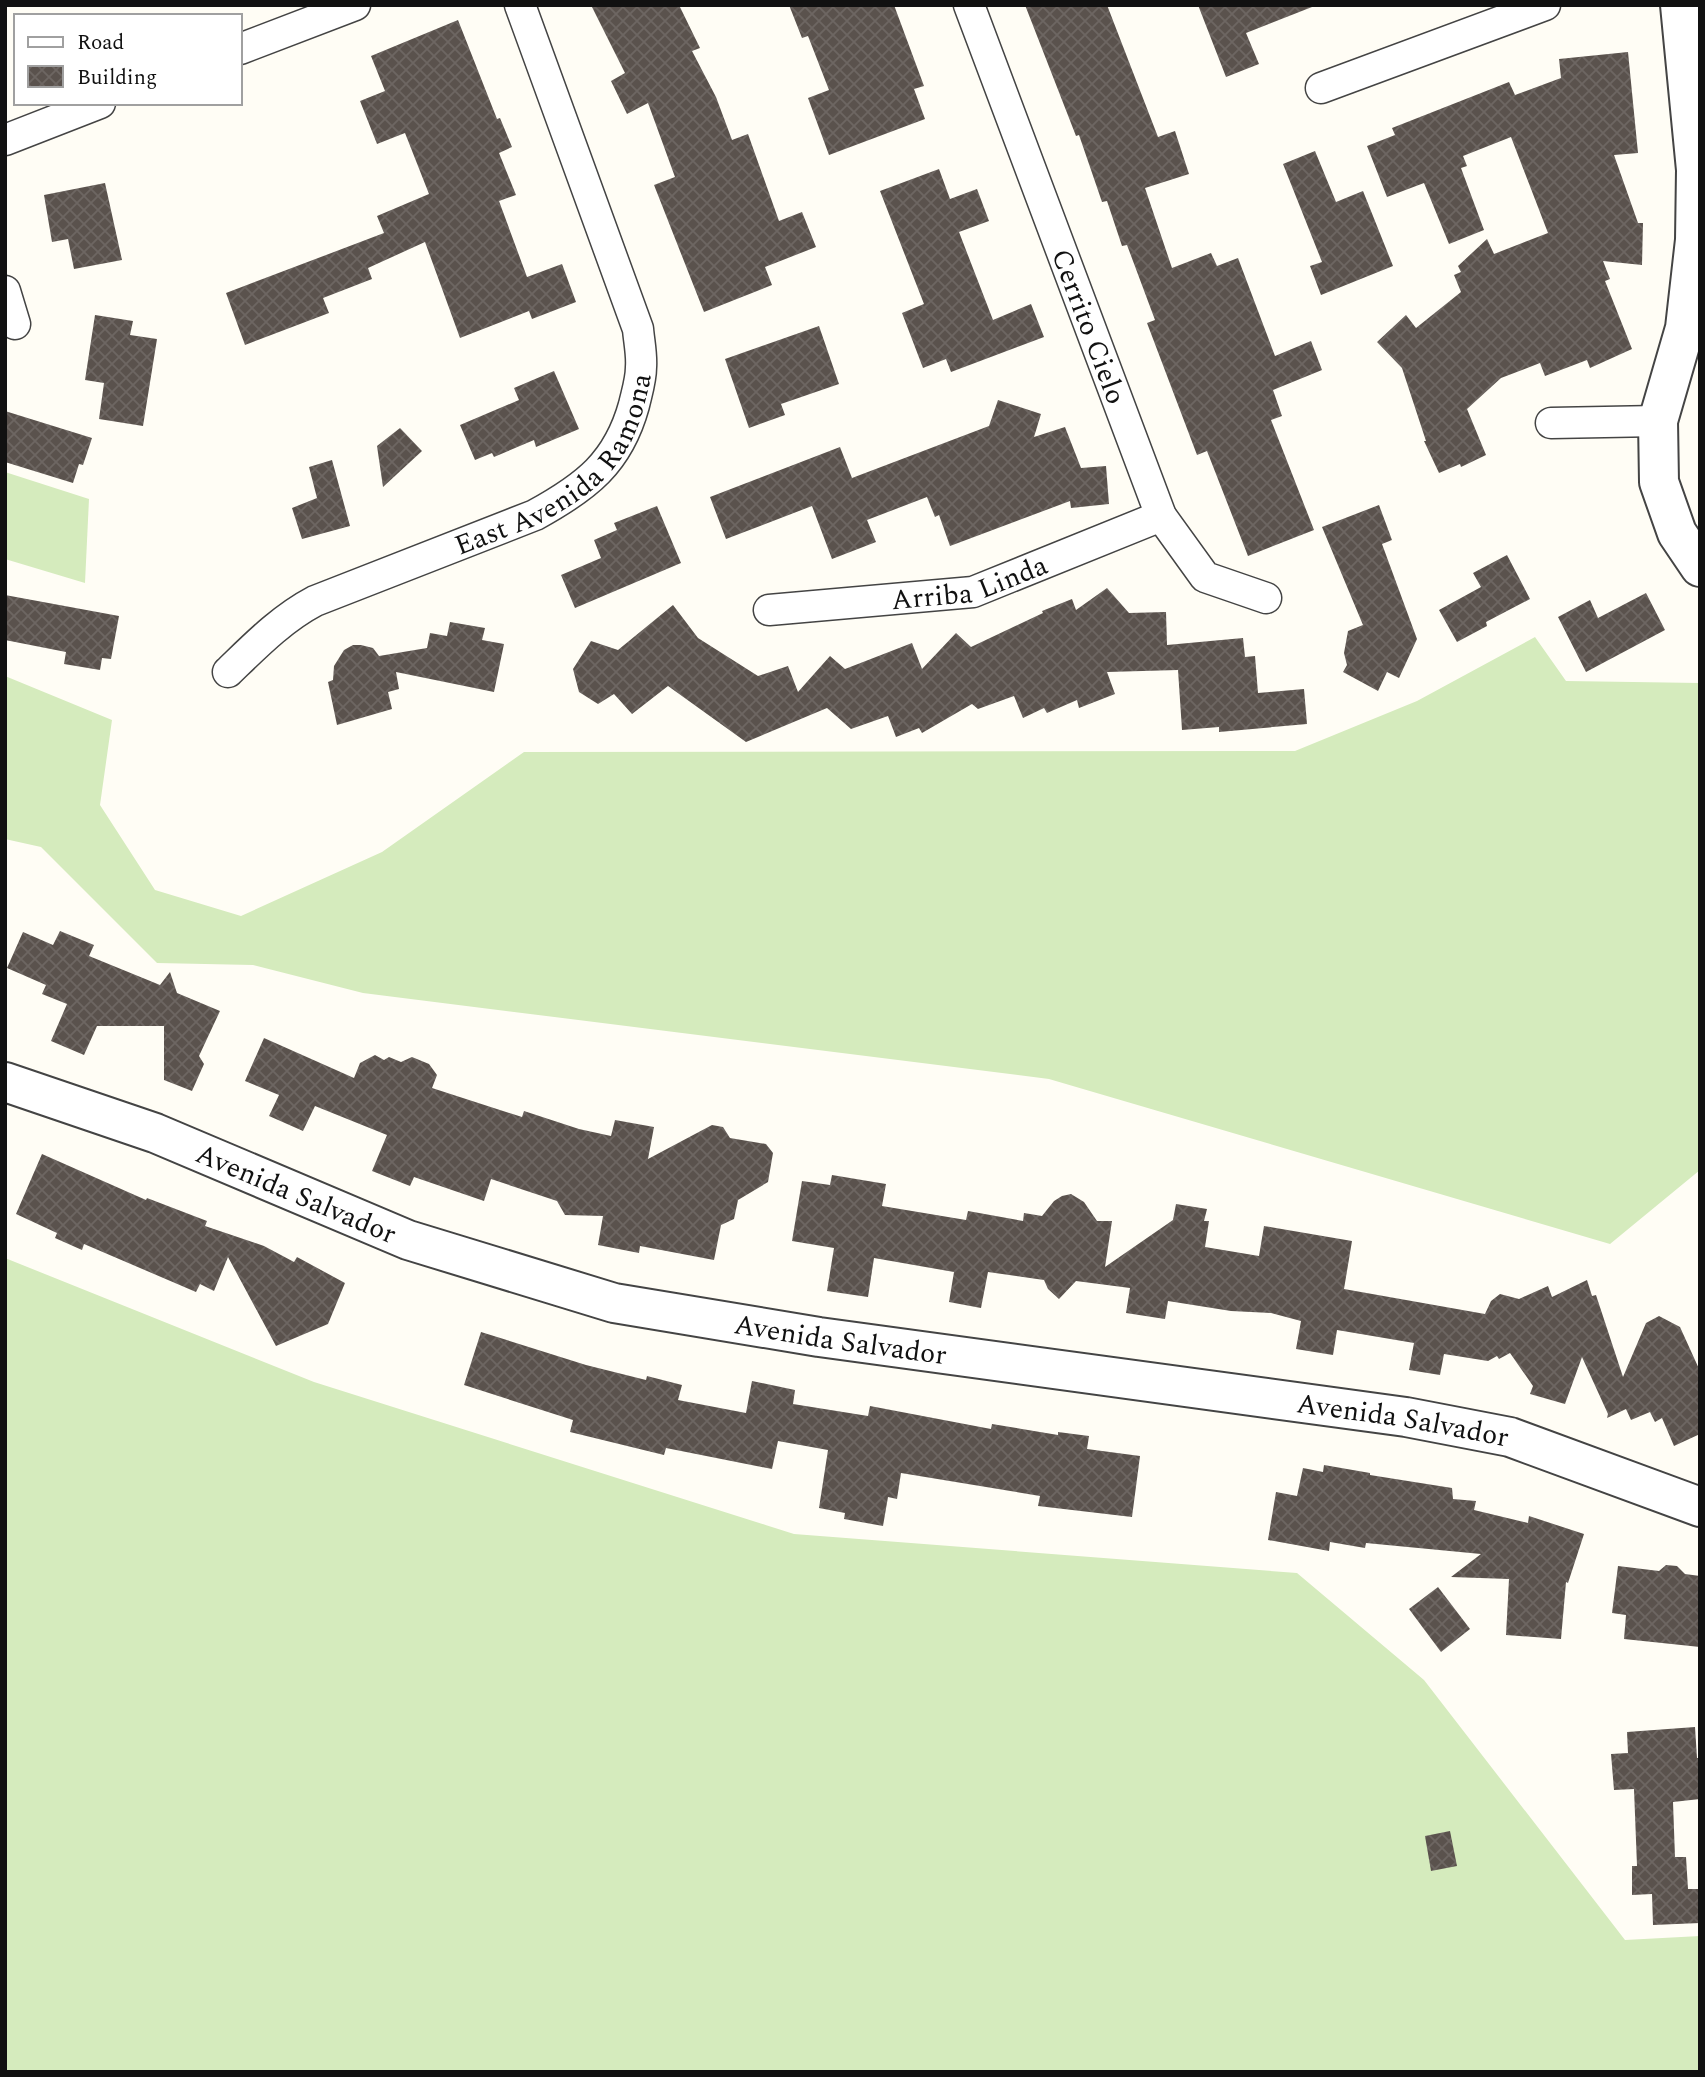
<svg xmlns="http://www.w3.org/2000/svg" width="1705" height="2077" font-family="Spectral,serif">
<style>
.grass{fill:#d5ebbd}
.building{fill:url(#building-cross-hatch)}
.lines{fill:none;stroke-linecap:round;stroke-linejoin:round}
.minor-casing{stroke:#444;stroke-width:33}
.tertiary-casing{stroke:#444;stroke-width:42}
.minor{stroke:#fff;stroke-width:30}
.tertiary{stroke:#fff;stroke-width:38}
.labels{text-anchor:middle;stroke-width:7;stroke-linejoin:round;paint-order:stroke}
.street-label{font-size:28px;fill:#111;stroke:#fff}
</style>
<defs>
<pattern id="building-cross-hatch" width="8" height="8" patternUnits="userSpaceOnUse" patternTransform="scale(1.75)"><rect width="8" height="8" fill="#5a524d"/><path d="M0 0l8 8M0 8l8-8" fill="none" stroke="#6d6662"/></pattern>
</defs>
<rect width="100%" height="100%" fill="#fffdf5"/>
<g class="grass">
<path d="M 5,472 L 89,499 L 85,583 L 5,559 Z"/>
<path d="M 1535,637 L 1566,681 L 1700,683 L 1700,1170 L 1610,1244 L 1049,1079 L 363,993 L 253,965 L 157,963 L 41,847 L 5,839 L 5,676 L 112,720 L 100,805 L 155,890 L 241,916 L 382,852 L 524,752 L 1295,751 L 1417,701 Z"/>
<path d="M 5,1258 L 314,1382 L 794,1534 L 1297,1573 L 1424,1680 L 1625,1940 L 1700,1936 L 1700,2072 L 5,2072 Z"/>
</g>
<g class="building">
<path d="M 591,5 L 679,5 L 700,48 L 692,51 L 716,97 L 732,140 L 748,134 L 779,221 L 802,212 L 816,247 L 765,267 L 772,285 L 704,312 L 654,185 L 675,177 L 648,103 L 627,114 L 611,81 L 625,73 Z"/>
<path d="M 789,5 L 894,5 L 924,86 L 914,89 L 925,119 L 829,155 L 808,98 L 829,90 L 808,36 L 802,38 Z"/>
<path d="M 1025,5 L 1107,5 L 1158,137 L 1175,131 L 1189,174 L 1145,188 L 1172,268 L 1211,253 L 1217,266 L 1238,258 L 1275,356 L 1311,341 L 1322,370 L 1273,390 L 1282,416 L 1271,420 L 1314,530 L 1248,556 L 1207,451 L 1197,455 L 1147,323 L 1155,320 L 1127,245 L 1122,246 L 1107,201 L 1102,202 L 1079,135 L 1076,136 Z"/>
<path d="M 1198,5 L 1312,5 L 1312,7 L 1246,33 L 1259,64 L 1226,77 Z"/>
<path d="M 458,20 L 497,119 L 500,118 L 512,147 L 499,153 L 516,195 L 499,201 L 527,277 L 562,264 L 576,302 L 532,319 L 529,311 L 460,338 L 425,242 L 368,268 L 372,279 L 323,298 L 329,313 L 245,345 L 226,293 L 384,233 L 377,216 L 429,194 L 405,133 L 377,144 L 360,101 L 385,91 L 371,56 Z"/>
<path d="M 1628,52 L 1638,153 L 1614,155 L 1638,223 L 1643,223 L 1642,265 L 1603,261 L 1610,279 L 1605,281 L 1632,349 L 1590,368 L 1587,360 L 1545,376 L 1540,363 L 1501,378 L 1467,409 L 1486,455 L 1461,467 L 1460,464 L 1439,473 L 1424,441 L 1426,441 L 1402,368 L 1377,342 L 1406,315 L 1416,328 L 1461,292 L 1454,275 L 1461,272 L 1458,266 L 1487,239 L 1494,254 L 1548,233 L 1511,137 L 1463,156 L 1467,166 L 1461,168 L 1484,230 L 1449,244 L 1424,183 L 1387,197 L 1367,146 L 1395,135 L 1392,128 L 1509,82 L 1515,95 L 1561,78 L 1559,59 Z"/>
<path d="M 1315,151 L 1336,202 L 1363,191 L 1393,266 L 1321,295 L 1310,266 L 1322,262 L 1283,164 Z"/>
<path d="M 939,169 L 950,199 L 977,189 L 989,221 L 959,232 L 993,320 L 1031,304 L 1044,337 L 951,372 L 946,359 L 923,368 L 902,313 L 924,304 L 880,191 Z"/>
<path d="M 105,183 L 122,260 L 74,269 L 68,239 L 52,242 L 44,195 Z"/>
<path d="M 95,315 L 133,321 L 130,335 L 157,339 L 143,426 L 99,419 L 104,383 L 85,380 Z"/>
<path d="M 819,326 L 839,384 L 781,404 L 785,415 L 749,428 L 725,359 Z"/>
<path d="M 554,371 L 579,429 L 536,447 L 534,440 L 494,457 L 492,453 L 475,460 L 460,425 L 519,400 L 514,388 Z"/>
<path d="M 998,400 L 1041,414 L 1034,437 L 1065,427 L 1081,468 L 1106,466 L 1109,504 L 1071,508 L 1070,501 L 950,546 L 939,515 L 935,517 L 927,497 L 867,520 L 876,542 L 832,559 L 812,506 L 726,539 L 710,497 L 840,447 L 852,478 L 989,426 Z"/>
<path d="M 5,411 L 92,438 L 83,465 L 79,464 L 73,483 L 5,462 Z"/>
<path d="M 400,428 L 422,451 L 383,487 L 377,446 Z"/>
<path d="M 332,460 L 350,526 L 302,539 L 292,508 L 317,498 L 309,467 Z"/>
<path d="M 1379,505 L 1392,540 L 1382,544 L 1417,639 L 1399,678 L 1387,672 L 1378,691 L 1343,672 L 1347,665 L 1344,653 L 1348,631 L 1363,625 L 1322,527 Z"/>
<path d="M 657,506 L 681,563 L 575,608 L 561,575 L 601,558 L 594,540 L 617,530 L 614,523 Z"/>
<path d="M 1507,555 L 1530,599 L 1486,622 L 1487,626 L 1457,642 L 1439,610 L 1481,587 L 1473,573 Z"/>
<path d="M 1107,588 L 1129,613 L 1166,612 L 1167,645 L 1243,638 L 1245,657 L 1255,656 L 1258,693 L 1304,689 L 1307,724 L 1219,732 L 1219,727 L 1182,730 L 1178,670 L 1107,672 L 1115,694 L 1079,708 L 1077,700 L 1047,713 L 1044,708 L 1023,718 L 1014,696 L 978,709 L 972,704 L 922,733 L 919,728 L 896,737 L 888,716 L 851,729 L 827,708 L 746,742 L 668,686 L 632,714 L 614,694 L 598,704 L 579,692 L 573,669 L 591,641 L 618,650 L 673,605 L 698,638 L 758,676 L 788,666 L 798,692 L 830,656 L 845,669 L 912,643 L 922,669 L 956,633 L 971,647 L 1043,613 L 1042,611 L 1072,599 L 1076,610 Z"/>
<path d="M 1646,593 L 1665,630 L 1586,672 L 1558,617 L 1590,600 L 1598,618 Z"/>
<path d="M 5,595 L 119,616 L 111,659 L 102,658 L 100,670 L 64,664 L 66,652 L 5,640 Z"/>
<path d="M 450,622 L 485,628 L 482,640 L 504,644 L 494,692 L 396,672 L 399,689 L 388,692 L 392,709 L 337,725 L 328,682 L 333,680 L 334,666 L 344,650 L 353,645 L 361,645 L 373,648 L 379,656 L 427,648 L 430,633 L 447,636 Z"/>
<path d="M 60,931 L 94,945 L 89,956 L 160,985 L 170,972 L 177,993 L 220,1011 L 199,1056 L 204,1064 L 192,1091 L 164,1080 L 164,1026 L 97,1026 L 84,1055 L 51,1041 L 67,1004 L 42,994 L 46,985 L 7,968 L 23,932 L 53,945 Z"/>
<path d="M 264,1038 L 354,1078 L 360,1063 L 375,1055 L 384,1060 L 389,1057 L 401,1062 L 412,1057 L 429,1064 L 437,1075 L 432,1088 L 522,1117 L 524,1111 L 579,1129 L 611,1136 L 615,1120 L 654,1127 L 648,1159 L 712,1125 L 723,1127 L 730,1138 L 766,1144 L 773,1153 L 768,1182 L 738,1200 L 734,1219 L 721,1225 L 714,1260 L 640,1246 L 639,1253 L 598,1245 L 603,1216 L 565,1215 L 557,1201 L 491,1179 L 484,1201 L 414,1177 L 410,1186 L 372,1171 L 387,1135 L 315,1106 L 303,1131 L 269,1116 L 279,1095 L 245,1081 Z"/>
<path d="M 42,1154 L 146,1200 L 147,1198 L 207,1221 L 205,1226 L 264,1246 L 294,1262 L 297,1257 L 345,1283 L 328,1324 L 276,1346 L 228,1257 L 214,1291 L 200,1284 L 196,1292 L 84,1244 L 82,1250 L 55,1238 L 57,1233 L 16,1214 Z"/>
<path d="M 832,1175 L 886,1184 L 882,1206 L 966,1220 L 968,1211 L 1023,1221 L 1024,1213 L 1042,1216 L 1054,1201 L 1062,1196 L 1071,1194 L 1084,1202 L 1097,1221 L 1112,1221 L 1105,1267 L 1173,1220 L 1176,1204 L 1207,1209 L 1204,1221 L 1209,1221 L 1205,1247 L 1259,1256 L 1264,1226 L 1352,1241 L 1344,1289 L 1485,1314 L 1491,1301 L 1500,1294 L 1519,1299 L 1548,1286 L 1552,1297 L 1587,1280 L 1592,1296 L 1596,1295 L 1623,1377 L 1646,1323 L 1659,1316 L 1680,1327 L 1700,1371 L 1700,1434 L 1674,1446 L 1662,1418 L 1655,1422 L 1650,1412 L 1631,1420 L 1626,1409 L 1607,1418 L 1608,1414 L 1582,1357 L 1565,1404 L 1530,1394 L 1533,1386 L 1510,1353 L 1499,1359 L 1497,1356 L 1488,1361 L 1444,1354 L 1440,1375 L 1409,1370 L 1414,1343 L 1337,1330 L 1333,1355 L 1296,1349 L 1301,1321 L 1271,1313 L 1231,1311 L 1168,1301 L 1165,1319 L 1126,1313 L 1130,1288 L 1076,1281 L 1059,1299 L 1048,1289 L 1044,1280 L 988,1272 L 981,1308 L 949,1302 L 954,1272 L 874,1258 L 868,1297 L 827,1291 L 834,1248 L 792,1241 L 802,1181 L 830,1185 Z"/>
<path d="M 481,1332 L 586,1365 L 646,1380 L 647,1376 L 682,1385 L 678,1400 L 746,1413 L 752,1381 L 795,1390 L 793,1404 L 868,1416 L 870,1406 L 991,1429 L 992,1424 L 1058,1435 L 1058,1432 L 1089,1436 L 1087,1449 L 1140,1456 L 1132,1517 L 1038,1506 L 1040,1496 L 901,1473 L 897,1499 L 888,1497 L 883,1526 L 844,1519 L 845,1513 L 819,1508 L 828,1450 L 778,1441 L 772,1469 L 666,1448 L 664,1455 L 570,1432 L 573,1420 L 464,1385 Z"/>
<path d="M 1324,1465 L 1370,1473 L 1370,1475 L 1452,1488 L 1453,1499 L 1476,1501 L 1474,1510 L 1528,1523 L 1529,1516 L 1584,1534 L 1568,1583 L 1566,1582 L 1561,1639 L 1506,1635 L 1509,1579 L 1451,1577 L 1481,1554 L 1366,1543 L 1365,1548 L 1330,1542 L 1329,1551 L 1268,1540 L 1276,1492 L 1297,1496 L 1303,1468 L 1323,1472 Z"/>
<path d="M 1666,1565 L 1677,1566 L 1685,1574 L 1700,1576 L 1700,1647 L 1624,1639 L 1626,1615 L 1612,1613 L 1618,1566 L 1659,1571 Z"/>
<path d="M 1438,1587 L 1470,1629 L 1441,1652 L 1409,1609 Z"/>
<path d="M 1695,1727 L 1697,1758 L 1700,1758 L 1700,1799 L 1673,1802 L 1675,1857 L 1686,1857 L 1688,1889 L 1700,1889 L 1700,1923 L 1653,1925 L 1652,1894 L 1632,1895 L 1632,1866 L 1637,1866 L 1634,1789 L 1614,1790 L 1611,1754 L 1628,1753 L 1627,1732 Z"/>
<path d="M 1450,1831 L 1457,1866 L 1431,1871 L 1425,1836 Z"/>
</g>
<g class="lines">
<defs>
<g id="minor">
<path id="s1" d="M 969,5 L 1161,516 L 1205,577 L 1266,598"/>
<path d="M 240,49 L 355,5"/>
<path d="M 1321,88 L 1545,5"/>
<path d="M 5,140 L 100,103"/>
<path d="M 5,291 L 15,324"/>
<path d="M 1551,423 L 1658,421"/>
<path id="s2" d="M 769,610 L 973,592 L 1161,516"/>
<path id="s3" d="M 228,672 C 255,646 281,619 315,601 L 535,515 C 586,487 618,463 634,405 C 637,392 641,380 641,367 C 642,355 639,341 638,329 L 520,5"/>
</g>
<g id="tertiary">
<path d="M 1680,5 L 1696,170 L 1695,240 L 1685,328 L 1658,421 L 1659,482 L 1677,533 L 1700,567"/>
<path id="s4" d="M 5,1082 L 155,1133 L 408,1240 L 614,1303 L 819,1337 L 1406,1417 L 1510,1437 L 1700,1507"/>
</g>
</defs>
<use href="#minor" class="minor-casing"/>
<use href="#tertiary" class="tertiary-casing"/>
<use href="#minor" class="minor"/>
<use href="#tertiary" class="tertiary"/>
</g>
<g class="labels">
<g class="street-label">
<text dy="10" stroke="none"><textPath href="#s1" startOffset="343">Cerrito Cielo</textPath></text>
<text dy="10" stroke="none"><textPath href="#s3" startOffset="399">East Avenida Ramona</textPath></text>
<text dy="10" stroke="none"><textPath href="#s2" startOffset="203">Arriba Linda</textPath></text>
<text dy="10" stroke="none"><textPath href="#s4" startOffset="312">Avenida Salvador</textPath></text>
<text dy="10" stroke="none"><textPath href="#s4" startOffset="878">Avenida Salvador</textPath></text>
<text dy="10" stroke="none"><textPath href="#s4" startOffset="1446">Avenida Salvador</textPath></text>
</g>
</g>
<rect width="1705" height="2077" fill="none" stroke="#111111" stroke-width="14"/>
<rect x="14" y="14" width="228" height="91" fill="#ffffff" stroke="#a0a0a0" stroke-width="2"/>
<rect x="28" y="37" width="35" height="10" fill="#ffffff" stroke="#a0a0a0" stroke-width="2"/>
<text x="77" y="49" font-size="21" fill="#111111">Road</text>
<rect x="28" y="66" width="35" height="21" fill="url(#building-cross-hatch)" stroke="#a0a0a0" stroke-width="2"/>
<text x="77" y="84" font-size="21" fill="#111111">Building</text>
</svg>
